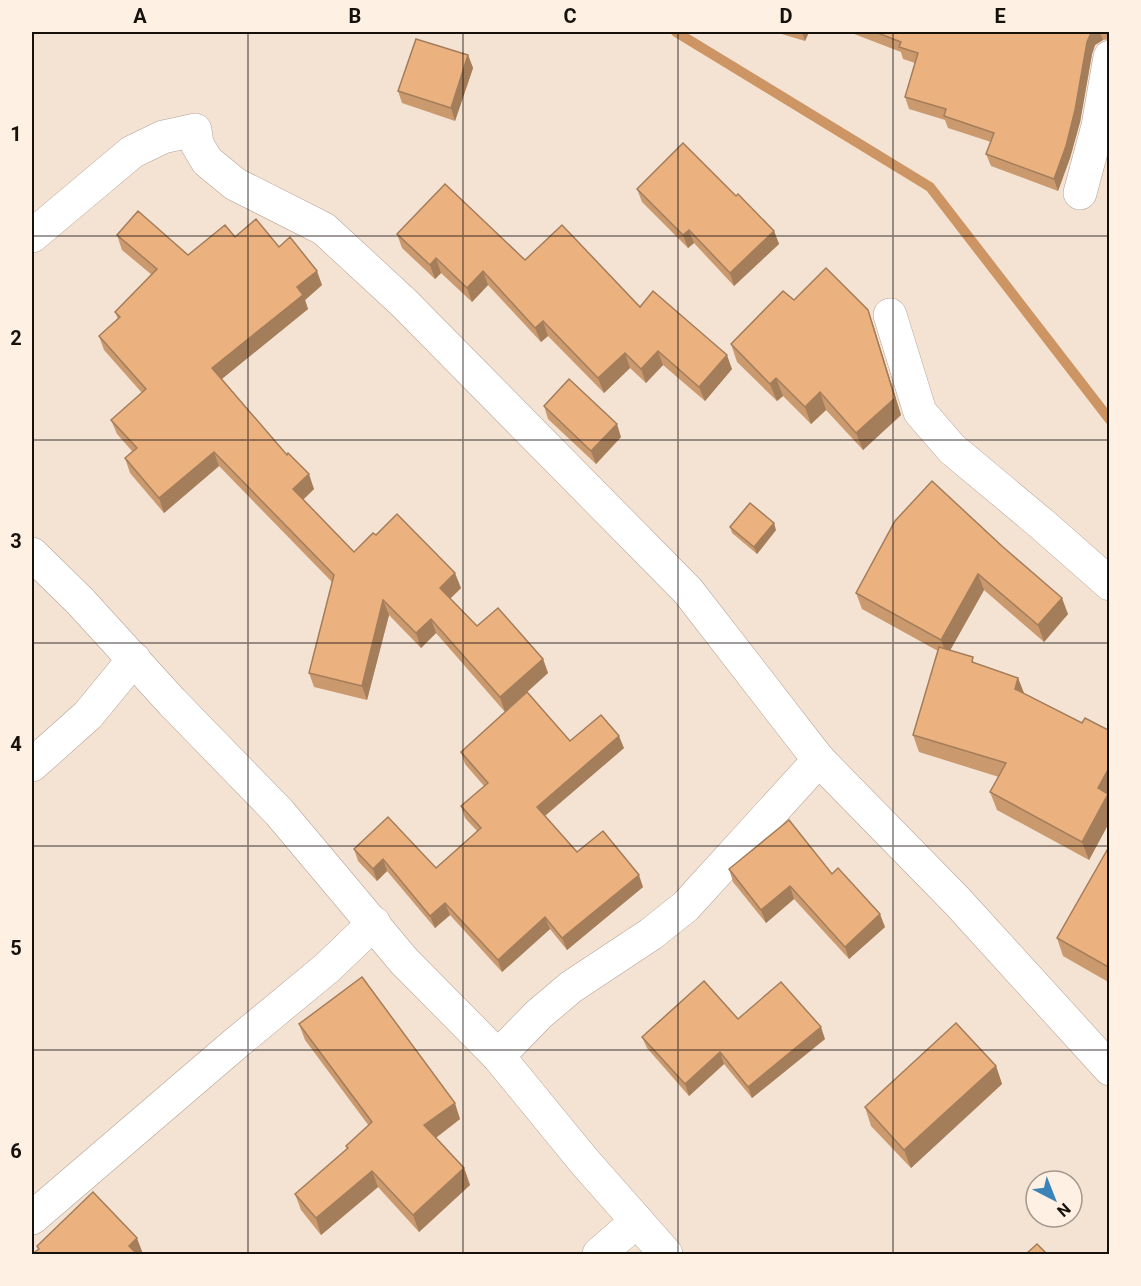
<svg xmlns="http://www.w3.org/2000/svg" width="1141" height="1286" font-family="Roboto,sans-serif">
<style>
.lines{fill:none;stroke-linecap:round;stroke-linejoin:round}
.stream{stroke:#cc9563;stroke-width:10}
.street-casing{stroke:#b5a496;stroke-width:34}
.street{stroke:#fff;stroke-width:33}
.wall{fill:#ca996e}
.shaded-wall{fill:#a47d5a}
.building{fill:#ebb280;stroke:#a47d5a;stroke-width:1.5}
.grid{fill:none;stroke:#17110c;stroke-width:1.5;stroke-opacity:0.55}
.neatline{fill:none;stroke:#17110c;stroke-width:2}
.grid-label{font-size:20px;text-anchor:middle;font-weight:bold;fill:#17110c}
</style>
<rect width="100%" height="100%" fill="#f4e2d3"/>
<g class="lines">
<path class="stream" d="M 676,32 L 930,187 L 1110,420"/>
<defs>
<g id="street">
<path d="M 1080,193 L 1098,126 L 1110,57"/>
<path d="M 32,236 L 132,152 L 163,137 L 195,130 L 197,144 L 207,161 L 235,184 L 324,229 L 404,303 L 688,591 L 819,760 L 958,902 L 1110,1069"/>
<path d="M 890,315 L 920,412 L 952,449 L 1043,525 L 1110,584"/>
<path d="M 32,554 L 80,601 L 172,702 L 279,812 L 404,961 L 498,1056 L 584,1161 L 666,1254"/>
<path d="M 32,765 L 88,715 L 134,659"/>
<path d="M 498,1056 L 539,1014 L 571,987 L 651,934 L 686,906 L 819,760"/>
<path d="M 32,1218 L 235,1044 L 327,968 L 374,923"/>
<path d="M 599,1254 L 637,1221"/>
</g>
</defs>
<use href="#street" class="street-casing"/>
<use href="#street" class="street"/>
</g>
<g class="wall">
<path d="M 775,32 L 809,32 L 805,41 Z"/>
<path d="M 849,32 L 1110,32 L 1110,39 L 1103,40 L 1095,45 L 1092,54 L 1080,122 L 1070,158 L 1058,191 L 991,166 L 986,154 L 991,142 L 948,128 L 945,120 L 909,109 L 905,97 L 915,63 L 903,59 L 901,52 Z"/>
<path d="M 468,55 L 473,68 L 455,121 L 402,103 L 398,91 Z"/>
<path d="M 637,189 L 736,196 L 774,231 L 779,244 L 734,286 L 694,243 L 688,248 L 642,202 Z"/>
<path d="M 397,234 L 525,260 L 640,307 L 732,369 L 705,401 L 663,365 L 646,383 L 630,368 L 604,393 L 548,336 L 541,342 L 488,285 L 472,302 L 441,273 L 435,279 L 402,248 Z"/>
<path d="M 117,235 L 188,255 L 235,237 L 279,247 L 322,285 L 305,300 L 308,309 L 221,379 L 314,489 L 303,500 L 354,552 L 461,588 L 450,598 L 477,626 L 543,659 L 548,673 L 505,712 L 436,633 L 421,648 L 389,615 L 367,700 L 314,687 L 309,673 L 332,582 L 219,466 L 164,513 L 130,473 L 125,458 L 132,451 L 117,434 L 111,420 L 142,393 L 104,350 L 99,336 L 118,319 L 115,312 L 152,275 L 122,250 Z"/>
<path d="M 794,300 L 874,328 L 901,415 L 863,450 L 826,410 L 811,424 L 783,396 L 777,401 L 737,362 L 731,344 Z"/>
<path d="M 544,406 L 621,437 L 596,464 L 548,419 Z"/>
<path d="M 895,521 L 1068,614 L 1044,642 L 984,590 L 950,650 L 975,663 L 1018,678 L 1024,693 L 1082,723 L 1110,731 L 1110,821 L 1089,860 L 997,810 L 990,792 L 999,777 L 919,752 L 913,735 L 938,651 L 862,609 L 856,593 Z"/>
<path d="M 730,527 L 776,530 L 757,554 L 732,533 Z"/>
<path d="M 570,741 L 624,748 L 545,816 L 577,852 L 643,887 L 567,950 L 550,929 L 502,972 L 450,915 L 435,928 L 387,871 L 377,881 L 358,861 L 354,849 L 436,868 L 477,831 L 465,818 L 461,806 L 484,786 L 465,764 L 461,752 Z"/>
<path d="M 1110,845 L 1110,983 L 1063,956 L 1057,938 Z"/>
<path d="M 729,869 L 832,874 L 885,927 L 849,959 L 794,899 L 766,923 L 733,882 Z"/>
<path d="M 738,1019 L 825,1039 L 752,1098 L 724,1064 L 689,1096 L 647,1048 L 642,1037 Z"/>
<path d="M 299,1024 L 460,1119 L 436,1138 L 464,1168 L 470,1185 L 419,1232 L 378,1187 L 321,1235 L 301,1210 L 295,1194 L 347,1149 L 346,1146 L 369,1126 L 305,1040 Z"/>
<path d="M 996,1066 L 1002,1084 L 911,1168 L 871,1126 L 865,1107 Z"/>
</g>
<g class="shaded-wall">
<path d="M 802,32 L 809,32 L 805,41 Z"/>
<path d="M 1094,32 L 1100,32 L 1103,40 L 1095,45 L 1092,54 L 1080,122 L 1070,158 L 1058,191 L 1054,179 L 1087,42 L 1091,33 Z"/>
<path d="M 468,55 L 473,68 L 455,121 L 451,108 Z"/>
<path d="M 689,230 L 694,243 L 688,248 L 683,235 Z"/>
<path d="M 774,231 L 779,244 L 734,286 L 730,273 Z"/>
<path d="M 436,258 L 441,273 L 435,279 L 430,265 Z"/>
<path d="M 317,271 L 322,285 L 305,300 L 308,309 L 217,383 L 212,368 L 297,287 Z"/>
<path d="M 483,271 L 488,285 L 472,302 L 467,288 Z"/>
<path d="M 868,310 L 874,328 L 901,415 L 863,450 L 856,433 Z"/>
<path d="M 543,321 L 548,336 L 541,342 L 535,328 Z"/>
<path d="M 658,351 L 663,365 L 646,383 L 641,369 Z"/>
<path d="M 625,353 L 630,368 L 604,393 L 598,378 Z"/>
<path d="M 727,355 L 732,369 L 705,401 L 699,387 Z"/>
<path d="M 776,378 L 783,396 L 777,401 L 770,384 Z"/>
<path d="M 820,392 L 826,410 L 811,424 L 805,407 Z"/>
<path d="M 617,424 L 621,437 L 596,464 L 591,451 Z"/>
<path d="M 214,452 L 219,466 L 164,513 L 159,498 Z"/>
<path d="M 309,474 L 314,489 L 298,504 L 293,489 Z"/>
<path d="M 774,523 L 776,530 L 757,554 L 754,547 Z"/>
<path d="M 455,573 L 461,588 L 446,603 L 440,588 Z"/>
<path d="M 978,574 L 984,590 L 947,656 L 941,640 Z"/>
<path d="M 1062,598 L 1068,614 L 1044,642 L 1038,625 Z"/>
<path d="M 383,600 L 389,615 L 367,700 L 362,686 Z"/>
<path d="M 431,619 L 436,633 L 421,648 L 416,633 Z"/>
<path d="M 543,659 L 548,673 L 505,712 L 500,697 Z"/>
<path d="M 1018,678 L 1025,696 L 1015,689 Z"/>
<path d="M 619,736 L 624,748 L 541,819 L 537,807 Z"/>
<path d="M 1110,766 L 1110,821 L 1089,860 L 1082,842 L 1098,788 Z"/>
<path d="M 383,859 L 387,871 L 377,881 L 373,869 Z"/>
<path d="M 639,875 L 643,887 L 567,950 L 562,938 Z"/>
<path d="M 790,886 L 794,899 L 766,923 L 761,910 Z"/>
<path d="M 445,903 L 450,915 L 435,928 L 430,916 Z"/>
<path d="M 880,914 L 885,927 L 849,959 L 845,947 Z"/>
<path d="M 545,917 L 550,929 L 502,972 L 498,960 Z"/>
<path d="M 821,1027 L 825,1039 L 752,1098 L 748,1087 Z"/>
<path d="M 720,1052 L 724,1064 L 689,1096 L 685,1084 Z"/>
<path d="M 996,1066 L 1002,1084 L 911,1168 L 904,1150 Z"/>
<path d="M 455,1103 L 460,1119 L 430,1142 L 424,1125 Z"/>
<path d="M 464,1168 L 470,1185 L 419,1232 L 413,1215 Z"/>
<path d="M 372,1171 L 378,1187 L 321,1235 L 316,1218 Z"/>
<path d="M 137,1238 L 143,1254 L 132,1254 L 129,1246 Z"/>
</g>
<g class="building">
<path d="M 875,32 L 1094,32 L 1091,33 L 1087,42 L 1075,110 L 1066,146 L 1054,179 L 986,154 L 994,133 L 944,116 L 946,109 L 905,97 L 918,53 L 899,47 L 901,42 Z"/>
<path d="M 416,39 L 468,55 L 451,108 L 398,91 Z"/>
<path d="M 683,143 L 736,196 L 738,194 L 774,231 L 730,273 L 689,230 L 683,235 L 637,189 Z"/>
<path d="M 445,184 L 525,260 L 562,225 L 640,307 L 653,291 L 727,355 L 699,387 L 658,351 L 641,369 L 625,353 L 598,378 L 543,321 L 535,328 L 483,271 L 467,288 L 436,258 L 430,265 L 397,234 Z"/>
<path d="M 138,211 L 188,255 L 225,225 L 235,237 L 256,219 L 279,247 L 290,237 L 317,271 L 297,287 L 303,295 L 212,368 L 287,455 L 288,453 L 309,474 L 293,489 L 354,552 L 373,533 L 376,535 L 397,514 L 455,573 L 440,588 L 477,626 L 498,608 L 543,659 L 500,697 L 431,619 L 416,633 L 383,600 L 362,686 L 309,673 L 334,575 L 214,452 L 159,498 L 125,458 L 137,448 L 111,420 L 146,389 L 99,336 L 120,317 L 115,312 L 157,269 L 117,235 Z"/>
<path d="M 826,268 L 868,310 L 895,398 L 856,433 L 820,392 L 805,407 L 776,378 L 770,384 L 731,344 L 783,291 L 794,300 Z"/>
<path d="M 569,379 L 617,424 L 591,451 L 544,406 Z"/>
<path d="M 932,481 L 1003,547 L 1062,598 L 1038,625 L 978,574 L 941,640 L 856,593 L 895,521 Z"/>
<path d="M 750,503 L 774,523 L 754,547 L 730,527 Z"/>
<path d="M 939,647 L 973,657 L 972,662 L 1018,678 L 1015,689 L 1082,723 L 1085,718 L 1110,731 L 1110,766 L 1098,788 L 1108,794 L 1082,842 L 990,792 L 1006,763 L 913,735 Z"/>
<path d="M 527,692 L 570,741 L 601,715 L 619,736 L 537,807 L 577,852 L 603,831 L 639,875 L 562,938 L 545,917 L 498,960 L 445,903 L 430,916 L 383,859 L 373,869 L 354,849 L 388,817 L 436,868 L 481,828 L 461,806 L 488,783 L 461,752 Z"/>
<path d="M 789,820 L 832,874 L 838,868 L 880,914 L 845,947 L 790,886 L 761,910 L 729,869 Z"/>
<path d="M 1110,845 L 1110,968 L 1057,938 Z"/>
<path d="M 362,977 L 455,1103 L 424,1125 L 464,1168 L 413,1215 L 372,1171 L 316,1218 L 295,1194 L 348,1148 L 346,1146 L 372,1122 L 299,1024 Z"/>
<path d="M 704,981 L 738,1019 L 781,982 L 821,1027 L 748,1087 L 720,1052 L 685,1084 L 642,1037 Z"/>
<path d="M 956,1023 L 996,1066 L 904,1150 L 865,1107 Z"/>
<path d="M 93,1192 L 137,1238 L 129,1246 L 137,1254 L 32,1254 L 39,1249 L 37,1246 Z"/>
<path d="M 1037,1244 L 1047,1254 L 1026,1254 Z"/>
</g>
<path class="grid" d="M 248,32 L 248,1254M 463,32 L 463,1254M 678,32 L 678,1254M 893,32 L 893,1254M 32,236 L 1110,236M 32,440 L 1110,440M 32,643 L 1110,643M 32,846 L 1110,846M 32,1050 L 1110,1050"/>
<rect width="1141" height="1286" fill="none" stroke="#fef0e3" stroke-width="66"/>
<g transform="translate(1054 1199) rotate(138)"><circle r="28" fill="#fef0e3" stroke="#a2978d" stroke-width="1.5"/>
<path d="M0-4.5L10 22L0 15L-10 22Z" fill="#3a84b8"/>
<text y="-9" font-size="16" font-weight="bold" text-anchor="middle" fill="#17110c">N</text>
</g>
<rect x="33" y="33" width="1075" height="1220" class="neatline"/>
<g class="grid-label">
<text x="140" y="23">A</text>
<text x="355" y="23">B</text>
<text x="570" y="23">C</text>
<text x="786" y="23">D</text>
<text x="1000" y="23">E</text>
<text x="16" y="141">1</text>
<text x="16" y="345">2</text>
<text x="16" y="548">3</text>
<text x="16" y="751">4</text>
<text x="16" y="955">5</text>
<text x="16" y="1158">6</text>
</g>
</svg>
